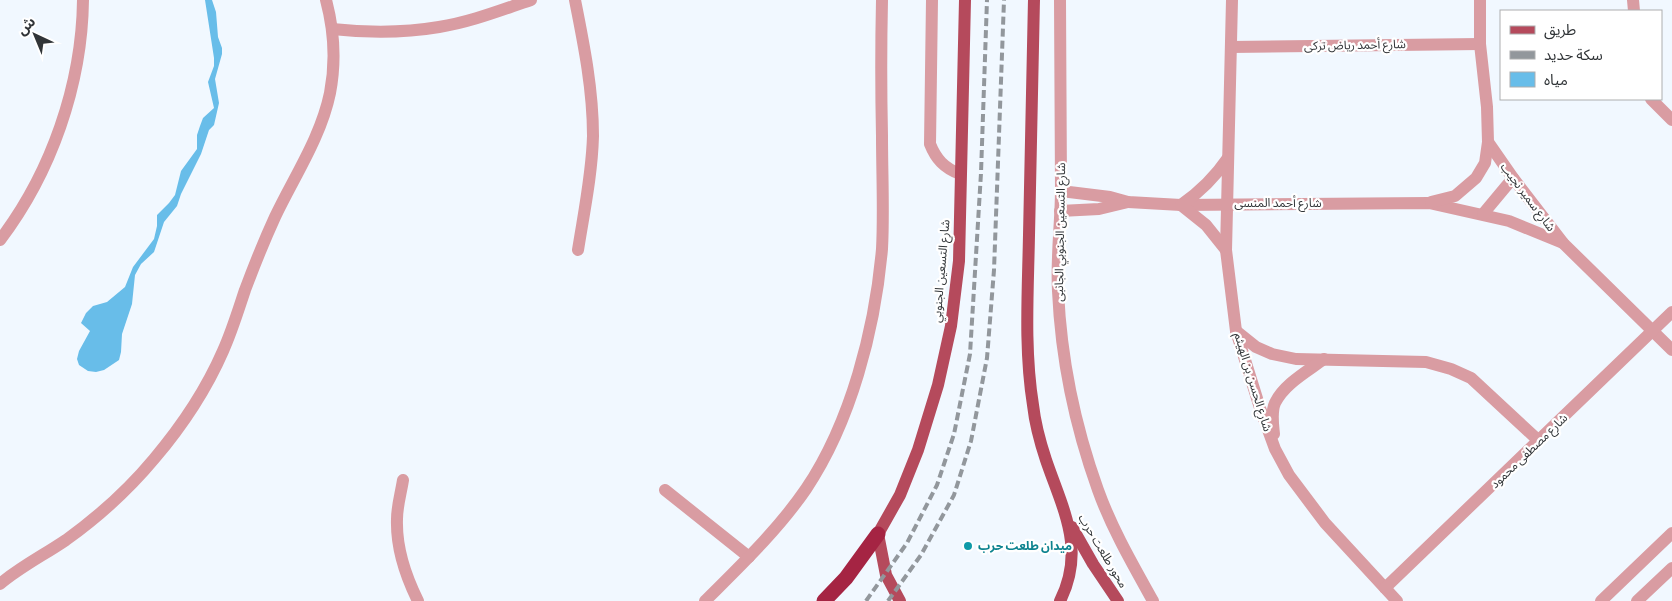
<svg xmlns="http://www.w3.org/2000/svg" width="1672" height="601" font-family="Commissioner,'Noto Sans Arabic',sans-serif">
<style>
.water{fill:#68bde9}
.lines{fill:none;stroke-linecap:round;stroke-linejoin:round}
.minor{stroke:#d99ca2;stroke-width:12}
.major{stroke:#b54a5c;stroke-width:12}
.highway{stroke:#a52443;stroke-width:15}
.rail{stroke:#92979c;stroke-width:4;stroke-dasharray:8 4;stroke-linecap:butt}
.culture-dot{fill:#0f9aa8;stroke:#fff;stroke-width:2}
.labels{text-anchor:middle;stroke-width:4.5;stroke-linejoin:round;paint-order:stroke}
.street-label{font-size:12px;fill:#313538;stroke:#fff}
.culture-label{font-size:12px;font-weight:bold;fill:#0d838f;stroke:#fff;text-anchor:start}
</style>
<rect width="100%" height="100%" fill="#f1f8ff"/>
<path class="water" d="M 205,0 L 212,0 L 216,12 L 218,37 L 222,48 L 222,54 L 215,79 L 219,103 L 214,125 L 209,130 L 201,154 L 181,194 L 177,206 L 164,222 L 154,252 L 141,264 L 135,275 L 132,304 L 122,334 L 121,352 L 119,360 L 104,370 L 96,372 L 88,371 L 79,365 L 77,359 L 79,351 L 90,331 L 81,323 L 86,313 L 93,306 L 107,302 L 125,287 L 133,267 L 154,239 L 157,226 L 157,215 L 169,203 L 175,195 L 181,171 L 197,149 L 197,135 L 200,126 L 203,118 L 214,108 L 208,82 L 214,66 L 214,58 Z"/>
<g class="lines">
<g class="minor">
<path d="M 575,0 C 584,45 593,90 593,136 C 592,174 584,212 578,250"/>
<path d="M 932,0 L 930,144 C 936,159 944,168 960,174"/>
<path d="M 1060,0 C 1060,63 1061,126 1061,189 C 1061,222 1056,257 1058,291 C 1061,358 1075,426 1098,490 C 1112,529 1133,565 1153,601"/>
<path d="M 1232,0 L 1226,250 L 1236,331 L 1260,408 L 1275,449 L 1289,475 L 1325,523 L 1397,601"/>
<path d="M 1480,0 L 1480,44 L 1487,107 L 1488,142 L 1513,178 L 1563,243 L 1672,350"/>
<path d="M 1633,0 L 1634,11"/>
<path d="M 332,29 C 369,33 404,33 439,27 C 471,22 501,10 531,0"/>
<path d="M 1231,47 L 1480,44"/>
<path d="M 1651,99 L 1672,120"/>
<path d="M 1061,191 L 1110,197 L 1128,202 L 1181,205 L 1429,203 L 1509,221 L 1563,243"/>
<path d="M 1431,202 L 1455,196 L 1476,178 L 1485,163 L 1488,142"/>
<path d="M 1060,211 L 1099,209 L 1128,202"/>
<path d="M 1483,214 L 1513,178"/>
<path d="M 0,240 C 51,173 82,85 83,0"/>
<path d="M 1226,250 L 1206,225 L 1181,205 C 1200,192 1215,177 1228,158"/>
<path d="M 1236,331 L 1256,347 L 1272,354 L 1296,359 L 1426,362 L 1451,369 L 1471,378 L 1539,441"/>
<path d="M 1274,434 C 1273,424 1271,412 1275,403 C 1284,384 1308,371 1324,359"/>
<path d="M 403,480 C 401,493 397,506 397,519 C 396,548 405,575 418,601"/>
<path d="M 665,490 L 749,557"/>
<path d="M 0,584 C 20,567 44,555 66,540 C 98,517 129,489 154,459 C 182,426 206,390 223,351 C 232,331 238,311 245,290 C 254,266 264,241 275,217 C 294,177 321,137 330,93 C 336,62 334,30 326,0"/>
<path d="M 1385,588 L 1672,312"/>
<path d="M 705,601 C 740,566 778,530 806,489 C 851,422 875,329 882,249 C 884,212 882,174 882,136 C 881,91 881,45 882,0"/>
<path d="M 1601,601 L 1672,533"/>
<path d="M 1637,601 L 1672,568"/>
</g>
<g class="major">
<path d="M 1034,0 C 1032,78 1031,156 1029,235 C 1028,291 1024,349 1033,405 C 1035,423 1040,442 1046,460 C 1063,510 1086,549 1060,601"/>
<path d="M 1072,527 L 1093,564 L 1118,601"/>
<path d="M 900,601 L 886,575 L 878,534 L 900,495 L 918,450 L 938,385 L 951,326 L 959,261 L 965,0"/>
</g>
<path class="highway" d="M 824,601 L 846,578 L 878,534"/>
<g class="rail">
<path d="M 866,601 L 907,543 L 937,485 L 954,434 L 970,354 L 981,173 L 987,0"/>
<path d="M 888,601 L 921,555 L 954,495 L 971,441 L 987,358 L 994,270 L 1004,0"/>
</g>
</g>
<circle class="culture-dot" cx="968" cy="546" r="5"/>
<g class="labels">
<g class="street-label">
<text transform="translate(1355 45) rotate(-1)" y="4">شارع أحمد رياض تركى</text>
<text transform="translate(1528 197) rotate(53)" y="4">شارع سمير نجيب</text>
<text x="1278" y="207">شارع أحمد المنسى</text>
<text transform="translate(1060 232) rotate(-89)" y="4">شارع التسعين الجنوبي الجانبى</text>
<text transform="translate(941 271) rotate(-85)" y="4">شارع التسعين الجنوبي</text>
<text transform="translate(1253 382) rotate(73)" y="4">شارع الحسن بن الهيثم</text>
<text transform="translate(1529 451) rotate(-44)" y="4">شارع مصطفى محمود</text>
<text transform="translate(1103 551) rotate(59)" y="4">محور طلعت حرب</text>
</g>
<g class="culture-label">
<text x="978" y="550">ميدان طلعت حرب</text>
</g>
</g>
<rect x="1500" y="10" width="162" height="90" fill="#ffffff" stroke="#adaeaf"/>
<rect x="1510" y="26" width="25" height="8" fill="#b54a5c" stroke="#adaeaf"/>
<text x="1544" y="35" font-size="15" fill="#313538">طريق</text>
<rect x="1510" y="51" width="25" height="8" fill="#92979c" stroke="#adaeaf"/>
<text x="1544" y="60" font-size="15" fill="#313538">سكة حديد</text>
<rect x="1510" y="72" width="25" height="15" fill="#68bde9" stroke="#adaeaf"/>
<text x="1544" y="85" font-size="15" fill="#313538">مياه</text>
<g transform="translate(35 35) rotate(316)" stroke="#ffffff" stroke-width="4" paint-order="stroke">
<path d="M0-4L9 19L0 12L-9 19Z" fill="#313538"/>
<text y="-8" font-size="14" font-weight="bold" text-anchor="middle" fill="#313538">ش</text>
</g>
</svg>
